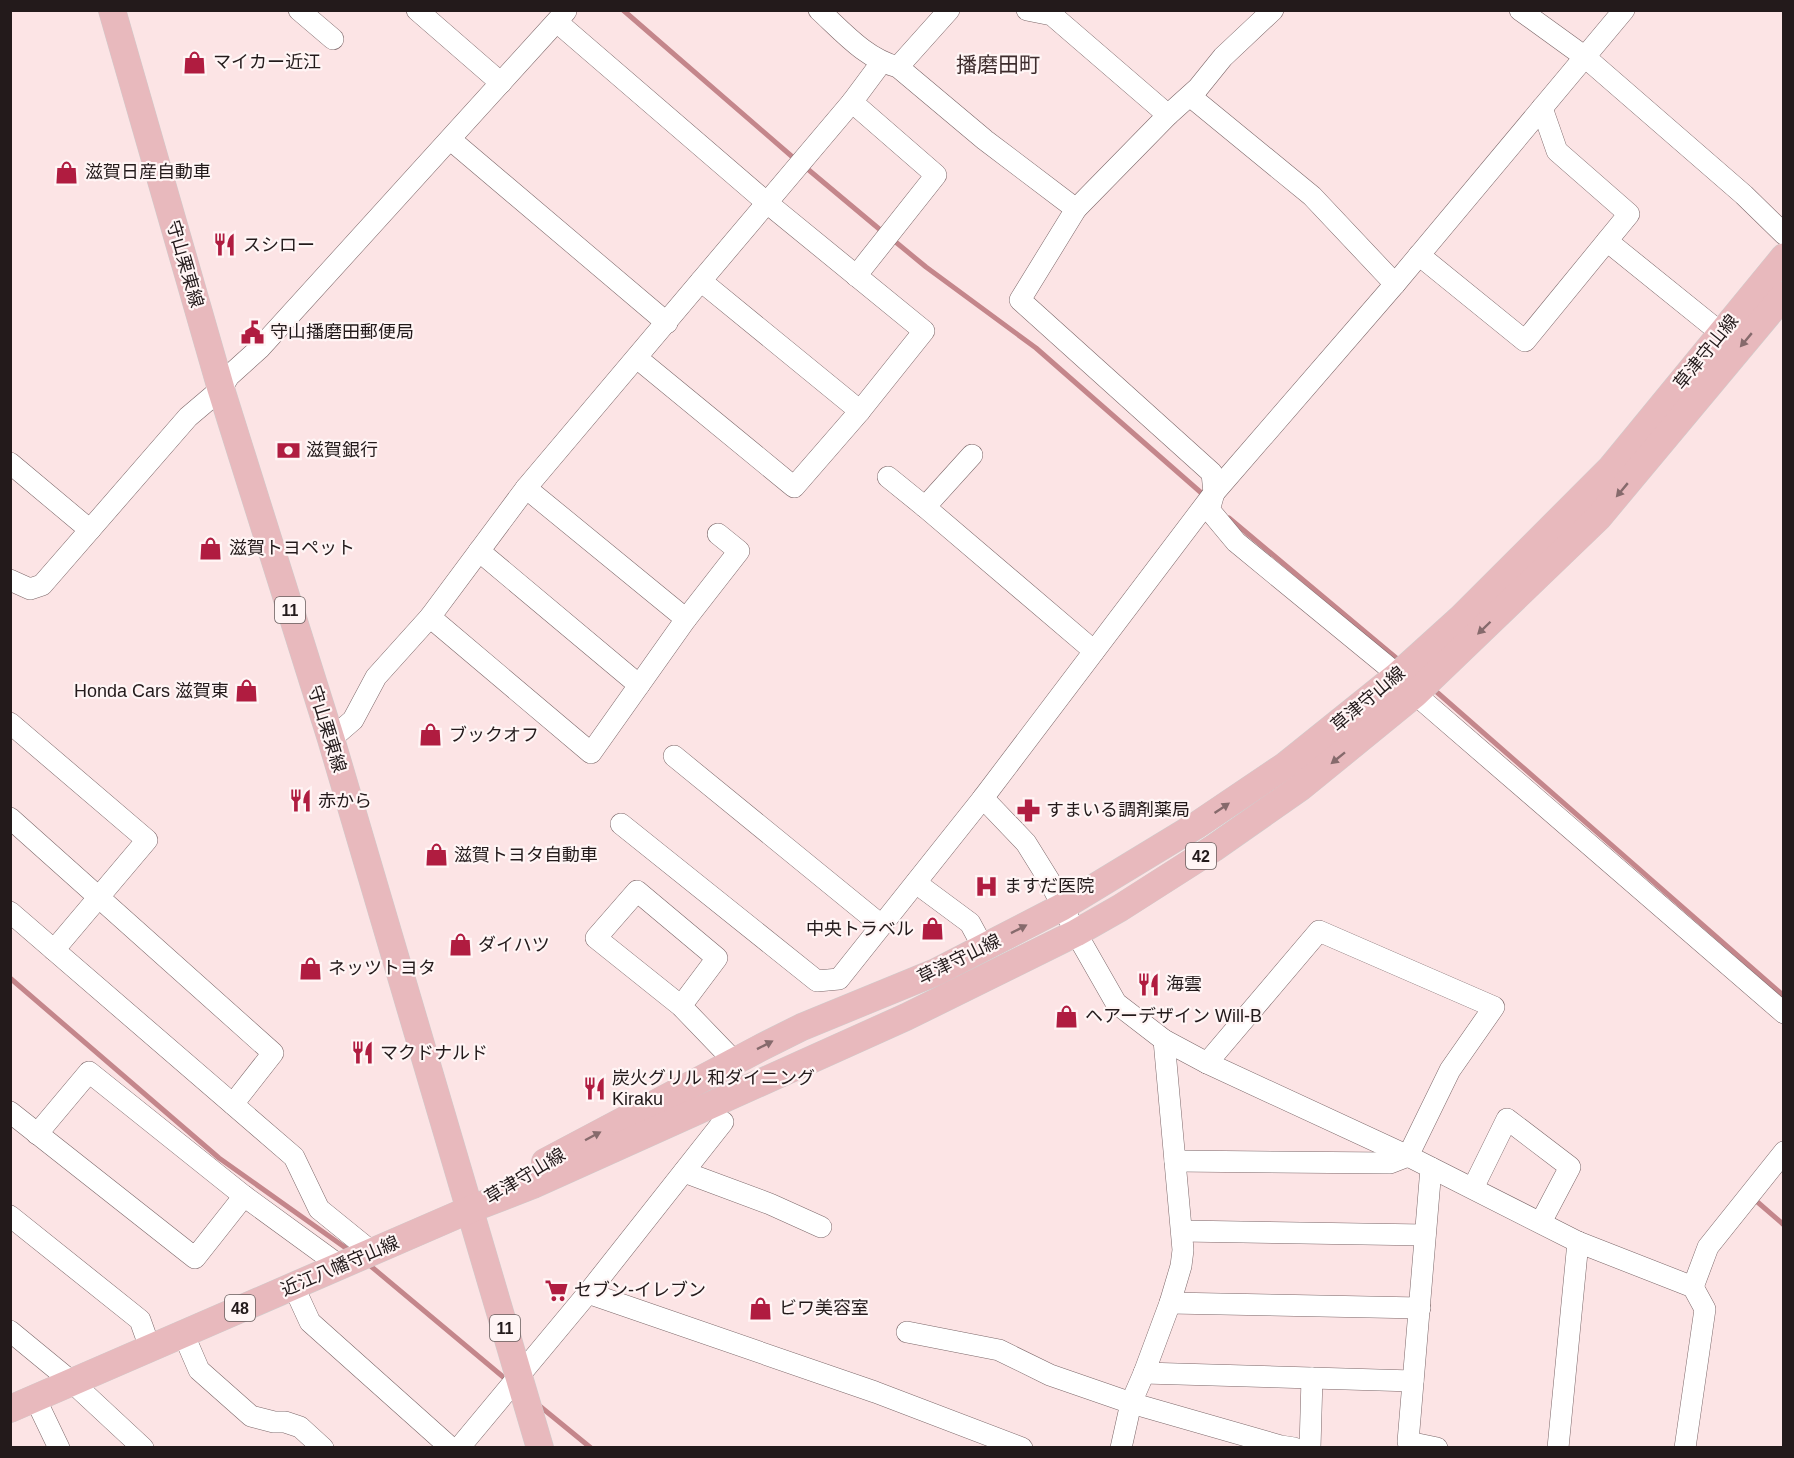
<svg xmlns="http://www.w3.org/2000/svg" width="1794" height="1458" font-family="Arial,'Noto Sans JP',sans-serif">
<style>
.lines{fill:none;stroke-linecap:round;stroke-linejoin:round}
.stream{stroke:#c4868b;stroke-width:5}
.minor-casing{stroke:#7c6769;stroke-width:22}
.major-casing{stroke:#cfcdcd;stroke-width:28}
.minor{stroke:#fff;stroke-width:21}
.major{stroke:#e8b9bd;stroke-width:27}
.oneway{fill:#866a6c}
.labels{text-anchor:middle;stroke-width:4.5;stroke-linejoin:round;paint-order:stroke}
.shield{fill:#fff5f5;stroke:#655c5c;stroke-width:1.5}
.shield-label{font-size:16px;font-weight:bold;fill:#231a1b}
.poi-label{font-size:18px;fill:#231a1b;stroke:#fff5f5;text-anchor:start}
.street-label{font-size:18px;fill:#231a1b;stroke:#fff5f5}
.quarter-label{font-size:21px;fill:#3e2c2d;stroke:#fff5f5}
</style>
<rect width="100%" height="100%" fill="#fce4e5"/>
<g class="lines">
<g class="stream">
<path d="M 623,10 L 796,160"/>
<path d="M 804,166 L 884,233"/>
<path d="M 892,239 L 926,267 L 1036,348 L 1206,497"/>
<path d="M 1229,518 L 1401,662"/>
<path d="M 1431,687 L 1784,996"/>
<path d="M 10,978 L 219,1158 L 350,1251"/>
<path d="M 1754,1199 L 1784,1225"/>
<path d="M 367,1263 L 508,1381"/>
<path d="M 536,1403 L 591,1448"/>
</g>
<defs>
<g id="minor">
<path d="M 299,10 L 333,39"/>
<path d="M 417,10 L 501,83"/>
<path d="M 819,10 C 843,32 866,59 898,67 L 985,140 L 1076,209"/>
<path d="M 1027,10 L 1052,15 L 1168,115"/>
<path d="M 1273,10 L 1223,57 L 1198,88 L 1168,115 L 1076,209 L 1020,300 L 1212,473 L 1214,493 L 1210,507 L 1211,512 L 1236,542 L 1398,675 L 1415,694 L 1784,1013"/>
<path d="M 1520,10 L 1585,57 L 1744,195 L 1784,234"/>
<path d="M 557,22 L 766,202 L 924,331 L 860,411 L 794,487 L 637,358"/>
<path d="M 898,67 L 949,10"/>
<path d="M 1190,96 L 1312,196 L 1395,284"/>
<path d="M 852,102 L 936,175 L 856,276"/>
<path d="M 451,140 L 667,323"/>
<path d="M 1607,241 L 1721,333"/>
<path d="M 1419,255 L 1525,341 L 1629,214 L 1557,151 L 1542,108"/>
<path d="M 701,281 L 860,411"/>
<path d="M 10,463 L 90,530"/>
<path d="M 888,477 L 925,507 L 1094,651"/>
<path d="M 925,507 L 972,455"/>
<path d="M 479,551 L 639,685"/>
<path d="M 10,580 L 30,589 L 42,585 L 188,417 L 221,389 L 229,376 L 260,348 L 566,11"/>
<path d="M 430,617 L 591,753 L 686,619 L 526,488"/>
<path d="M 686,619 L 739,551 L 718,534"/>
<path d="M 10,723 L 147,840 L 54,950"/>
<path d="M 331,739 L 353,720 L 376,677 L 430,617 L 526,488 L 852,102 L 881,63"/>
<path d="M 674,756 L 881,925"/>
<path d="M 983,798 L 1026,843 L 1049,880 L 1076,933 L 1116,1003 L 1164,1040 L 1207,1063 L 1408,1156 L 1578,1242 L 1693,1287 L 1705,1309 L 1685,1448"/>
<path d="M 10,818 L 273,1053 L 233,1104"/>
<path d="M 621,824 L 817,981 L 839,979 L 983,798 L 1214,493 L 1395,284 L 1624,10"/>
<path d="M 916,883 L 970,923 L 983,947"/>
<path d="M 10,912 L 294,1157 L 319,1209 L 372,1252"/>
<path d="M 681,1006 L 717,958 L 637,891 L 596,938 L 681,1006 L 734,1061"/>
<path d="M 10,1112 L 195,1258 L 244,1196 L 340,1266"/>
<path d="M 37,1134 L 89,1072 L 244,1196"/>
<path d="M 1175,1161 L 1390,1163 L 1408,1156 L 1450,1070 L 1494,1007 L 1319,931 L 1207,1063"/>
<path d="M 1431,1168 L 1408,1442 L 1437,1448"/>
<path d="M 684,1172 L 770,1204 L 821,1227"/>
<path d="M 1473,1188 L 1507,1119 L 1570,1167 L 1541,1222"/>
<path d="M 10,1216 L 140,1320 L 150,1348"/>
<path d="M 1182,1231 L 1425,1235"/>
<path d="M 293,1285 L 310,1322 L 451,1448"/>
<path d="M 1693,1287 L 1708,1247 L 1784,1152"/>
<path d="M 588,1293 L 875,1392 L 1022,1448"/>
<path d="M 1170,1303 L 1420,1308"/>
<path d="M 10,1331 L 72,1382 L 143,1448"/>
<path d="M 907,1332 L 999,1350 L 1050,1375 L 1131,1403 L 1281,1446 L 1294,1448"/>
<path d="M 183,1333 L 199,1370 L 251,1416 L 274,1422 L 285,1422 L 300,1427 L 323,1448"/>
<path d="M 1144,1373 L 1413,1381"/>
<path d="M 35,1398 L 59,1448"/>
<path d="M 459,1448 L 588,1293 L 723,1122"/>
<path d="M 1121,1448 L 1131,1403 L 1144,1373 L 1170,1303 L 1181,1266 L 1183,1250 L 1164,1040"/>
<path d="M 1310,1448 L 1312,1378"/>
<path d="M 1558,1448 L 1578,1242"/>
</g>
<g id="major">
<path d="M 112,10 L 221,389 L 331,739 L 540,1448"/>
<path d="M 545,1162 L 762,1047 L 802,1027 L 936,972 L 1062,907 L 1197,825 L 1286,765 L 1398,675 L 1461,618 L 1611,468 L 1784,257"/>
<path d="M 10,1409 L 471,1209 L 533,1185 L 906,1017 L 1076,933 L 1120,908 L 1214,848 L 1301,787 L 1415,694 L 1598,518 L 1784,295"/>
</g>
</defs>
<use href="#minor" class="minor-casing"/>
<use href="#major" class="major-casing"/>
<use href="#minor" class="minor"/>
<use href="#major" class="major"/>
</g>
<defs><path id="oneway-solid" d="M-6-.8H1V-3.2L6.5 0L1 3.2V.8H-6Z" transform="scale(1.5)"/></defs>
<g class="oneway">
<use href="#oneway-solid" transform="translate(1746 340) rotate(130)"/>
<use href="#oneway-solid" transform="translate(1622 490) rotate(130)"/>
<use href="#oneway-solid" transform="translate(1484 628) rotate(136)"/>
<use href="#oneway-solid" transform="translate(1338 758) rotate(141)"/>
<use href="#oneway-solid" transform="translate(1222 808) rotate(-34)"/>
<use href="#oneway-solid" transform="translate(1019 929) rotate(-27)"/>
<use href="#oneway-solid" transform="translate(765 1045) rotate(-27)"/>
<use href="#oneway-solid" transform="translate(593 1136) rotate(-28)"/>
</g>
<defs>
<symbol id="shop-bare" viewBox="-9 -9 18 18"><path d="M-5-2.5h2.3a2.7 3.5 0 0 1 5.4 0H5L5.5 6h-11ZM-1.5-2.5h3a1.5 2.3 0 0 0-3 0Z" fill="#b01c40" stroke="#fff5f5" stroke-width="2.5" paint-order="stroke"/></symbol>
<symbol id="restaurant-bare" viewBox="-9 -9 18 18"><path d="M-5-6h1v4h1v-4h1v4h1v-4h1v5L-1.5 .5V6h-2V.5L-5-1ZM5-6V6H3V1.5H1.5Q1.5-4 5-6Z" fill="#b01c40" stroke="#fff5f5" stroke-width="2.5" paint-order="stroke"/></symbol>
<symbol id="civic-bare" viewBox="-9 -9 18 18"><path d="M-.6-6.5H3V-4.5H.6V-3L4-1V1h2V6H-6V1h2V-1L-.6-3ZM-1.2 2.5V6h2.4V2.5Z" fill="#b01c40" stroke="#fff5f5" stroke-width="2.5" paint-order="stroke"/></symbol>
<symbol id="bank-bare" viewBox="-9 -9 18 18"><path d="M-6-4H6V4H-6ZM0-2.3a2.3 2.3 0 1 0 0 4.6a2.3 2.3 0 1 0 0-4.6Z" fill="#b01c40" stroke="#fff5f5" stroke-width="2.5" paint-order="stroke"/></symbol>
<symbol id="pharmacy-bare" viewBox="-9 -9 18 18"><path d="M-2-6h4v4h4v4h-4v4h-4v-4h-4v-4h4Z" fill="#b01c40" stroke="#fff5f5" stroke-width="2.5" paint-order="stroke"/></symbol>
<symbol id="hospital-bare" viewBox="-9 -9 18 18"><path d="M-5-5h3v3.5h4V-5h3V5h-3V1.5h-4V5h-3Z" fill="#b01c40" stroke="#fff5f5" stroke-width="2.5" paint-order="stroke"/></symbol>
<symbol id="supermarket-bare" viewBox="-9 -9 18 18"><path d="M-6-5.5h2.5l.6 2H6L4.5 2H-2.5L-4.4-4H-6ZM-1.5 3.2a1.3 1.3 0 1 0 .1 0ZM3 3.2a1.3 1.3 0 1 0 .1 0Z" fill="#b01c40" stroke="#fff5f5" stroke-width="2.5" paint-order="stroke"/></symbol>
</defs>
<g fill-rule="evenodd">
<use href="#shop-bare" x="178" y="46" width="33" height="33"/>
<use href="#shop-bare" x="50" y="156" width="33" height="33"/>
<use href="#restaurant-bare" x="208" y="228" width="33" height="33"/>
<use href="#civic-bare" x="236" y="316" width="33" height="33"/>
<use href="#bank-bare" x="272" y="434" width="33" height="33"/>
<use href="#shop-bare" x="194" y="532" width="33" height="33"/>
<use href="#shop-bare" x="230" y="674" width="33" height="33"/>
<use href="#shop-bare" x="414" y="718" width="33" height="33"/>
<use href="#restaurant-bare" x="284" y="784" width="33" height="33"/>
<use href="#pharmacy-bare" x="1012" y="794" width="33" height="33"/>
<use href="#shop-bare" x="420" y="838" width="33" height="33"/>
<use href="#hospital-bare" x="970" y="870" width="33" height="33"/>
<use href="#shop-bare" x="916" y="912" width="33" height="33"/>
<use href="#shop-bare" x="444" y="928" width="33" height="33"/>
<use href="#shop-bare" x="294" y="952" width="33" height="33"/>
<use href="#restaurant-bare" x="1132" y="968" width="33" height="33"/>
<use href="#shop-bare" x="1050" y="1000" width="33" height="33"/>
<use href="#restaurant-bare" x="346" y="1036" width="33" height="33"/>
<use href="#restaurant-bare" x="578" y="1072" width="33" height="33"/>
<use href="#supermarket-bare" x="540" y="1274" width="33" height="33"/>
<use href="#shop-bare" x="744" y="1292" width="33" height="33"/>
</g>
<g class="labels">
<g class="shield">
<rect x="275" y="597" width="30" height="26" rx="4.5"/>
<rect x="1186" y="843" width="30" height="26" rx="4.5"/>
<rect x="225" y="1295" width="30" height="26" rx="4.5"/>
<rect x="490" y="1315" width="30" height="26" rx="4.5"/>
</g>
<g class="shield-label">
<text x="290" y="616">11</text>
<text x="1201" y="862">42</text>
<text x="240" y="1314">48</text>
<text x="505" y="1334">11</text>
</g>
<g class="poi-label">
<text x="213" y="68">マイカー近江</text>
<text x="85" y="178">滋賀日産自動車</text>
<text x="243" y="251">スシロー</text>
<text x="270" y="338">守山播磨田郵便局</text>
<text x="306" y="456">滋賀銀行</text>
<text x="229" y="554">滋賀トヨペット</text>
<text x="229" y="697" text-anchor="end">Honda Cars 滋賀東</text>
<text x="449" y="741">ブックオフ</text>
<text x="318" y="807">赤から</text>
<text x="1046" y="816">すまいる調剤薬局</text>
<text x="454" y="861">滋賀トヨタ自動車</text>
<text x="1004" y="892">ますだ医院</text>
<text x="914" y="935" text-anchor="end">中央トラベル</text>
<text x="478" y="951">ダイハツ</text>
<text x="328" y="974">ネッツトヨタ</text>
<text x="1166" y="990">海雲</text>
<text x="1085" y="1022">ヘアーデザイン Will-B</text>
<text x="380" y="1059">マクドナルド</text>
<text x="612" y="1084">炭火グリル 和ダイニング<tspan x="612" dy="21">Kiraku</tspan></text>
<text x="574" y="1296">セブン-イレブン</text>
<text x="779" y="1314">ビワ美容室</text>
</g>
<g class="street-label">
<text transform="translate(185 264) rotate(74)" y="6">守山栗東線</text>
<text transform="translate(1706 352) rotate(-51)" y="6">草津守山線</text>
<text transform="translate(1368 699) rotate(-40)" y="6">草津守山線</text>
<text transform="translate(327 729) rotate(73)" y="6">守山栗東線</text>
<text transform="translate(959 959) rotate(-26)" y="6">草津守山線</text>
<text transform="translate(525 1176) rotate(-31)" y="6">草津守山線</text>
<text transform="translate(340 1266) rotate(-23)" y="6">近江八幡守山線</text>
</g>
<g class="quarter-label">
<text x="998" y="72">播磨田町</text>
</g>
</g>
<rect width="1794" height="1458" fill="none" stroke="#231a1b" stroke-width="24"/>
</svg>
